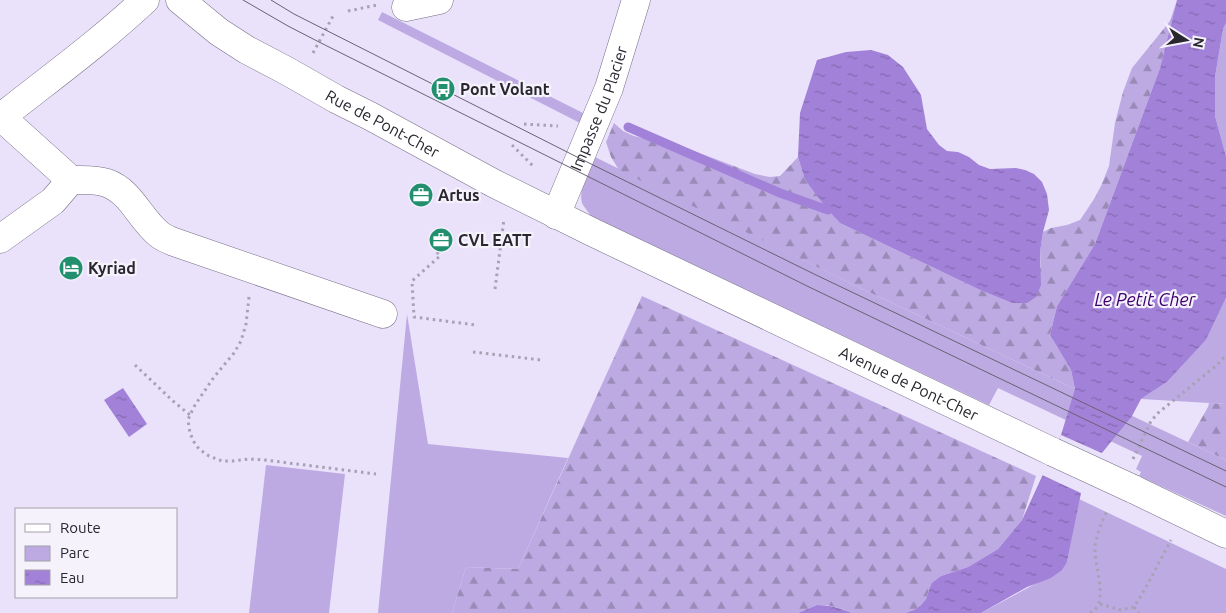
<svg xmlns="http://www.w3.org/2000/svg" width="1226" height="613" font-family="Ubuntu,sans-serif">
<style>
.green{fill:#bdaae3}
.forest{fill:url(#forest-firs)}
.water{fill:url(#water-ripples)}
.pier{fill:#eae2fb}
.lines{fill:none;stroke-linecap:round;stroke-linejoin:round}
.stream{stroke:#a281d8;stroke-width:9}
.minor-casing{stroke:#756e84;stroke-width:29}
.major-casing{stroke:#756e84;stroke-width:29}
.path{stroke:#a7a1b4;stroke-width:3;stroke-dasharray:2.5 4;stroke-linecap:butt}
.minor{stroke:#fff;stroke-width:28}
.major{stroke:#fff;stroke-width:28}
.tram{stroke:#676270;stroke-width:1}
.major-bridge-casing{stroke:#756e84;stroke-width:29;stroke-linecap:butt}
.major-bridge{stroke:#fff;stroke-width:28}
.labels{text-anchor:middle;stroke-width:4.5;stroke-linejoin:round;paint-order:stroke}
.poi-label{font-size:16px;font-weight:bold;fill:#29262f;stroke:#f5f2fc;text-anchor:start}
.street-label{font-size:16px;fill:#29262f;stroke:#f5f2fc}
.water-label{font-size:18px;font-style:italic;fill:#3d006e;stroke:#f5f2fc}
</style>
<defs>
<pattern id="forest-firs" width="22" height="20" patternUnits="userSpaceOnUse" patternTransform="scale(1.25)"><rect width="22" height="20" fill="#bdaae3"/><path d="M5 1l3.5 6h-7zM16 11l3.5 6h-7z" fill="#9a8ab8"/></pattern>
<pattern id="water-ripples" width="26" height="14" patternUnits="userSpaceOnUse" patternTransform="scale(1.25)"><rect width="26" height="14" fill="#a281d8"/><path d="M2 4q2-2 4 0t4 0M15 11q2-2 4 0t4 0" fill="none" stroke="#8469b0"/></pattern>
</defs>
<rect width="100%" height="100%" fill="#eae2fb"/>
<g class="green">
<path d="M 382,12 L 585,114 L 580,123 L 378,20 Z"/>
<path d="M 1226,23 L 1226,156 L 1215,116 L 1215,77 L 1223,29 Z"/>
<path d="M 595,157 L 854,285 L 1226,460 L 1226,516 L 1139,476 L 1141,472 L 1136,469 L 1142,456 L 998,388 L 989,405 L 591,216 C 588,212 584,207 582,203 C 578,188 589,171 595,157 Z"/>
<path d="M 1226,298 L 1226,404 L 1141,399 L 1167,382 L 1206,340 Z"/>
<path d="M 407,314 L 428,444 L 568,458 L 518,569 L 466,567 L 452,613 L 378,613 Z"/>
<path d="M 266,465 L 345,474 L 329,613 L 249,613 Z"/>
<path d="M 1079,499 L 1226,569 L 1226,613 L 981,613 L 1035,584 L 1067,562 Z"/>
</g>
<g class="forest">
<path d="M 1177,0 L 1160,68 L 1095,244 L 1057,306 L 1050,335 L 1071,370 L 1075,389 L 854,285 L 619,170 L 611,157 L 606,142 L 614,123 L 623,131 L 634,136 L 689,149 L 755,174 L 770,177 L 780,176 L 798,157 L 805,180 L 828,209 L 840,223 L 980,290 L 1012,303 L 1041,267 L 1040,252 L 1043,232 L 1051,228 L 1067,225 L 1080,220 L 1094,199 L 1101,186 L 1109,166 L 1115,123 L 1123,92 L 1132,68 L 1170,21 Z"/>
<path d="M 642,296 L 1036,476 L 1022,520 L 998,549 L 968,567 L 941,576 L 929,590 L 926,599 L 921,605 L 914,610 L 905,613 L 852,613 L 842,609 L 827,605 L 817,605 L 798,613 L 452,613 L 466,567 L 518,569 Z"/>
<path d="M 1209,403 L 1226,404 L 1226,460 L 1188,442 L 1208,407 Z"/>
</g>
<g class="water">
<path d="M 1177,0 L 1226,0 L 1226,23 L 1223,29 L 1215,77 L 1215,116 L 1226,156 L 1226,298 L 1206,340 L 1167,382 L 1141,399 L 1132,416 L 1102,453 L 1081,493 L 1067,562 L 1062,570 L 1051,578 L 1027,587 L 981,613 L 905,613 L 914,610 L 921,605 L 926,599 L 929,590 L 932,583 L 941,576 L 968,567 L 998,549 L 1022,520 L 1061,435 L 1075,389 L 1071,370 L 1050,335 L 1057,306 L 1095,244 L 1160,68 Z"/>
<path d="M 871,50 L 888,55 L 903,67 L 921,95 L 927,129 L 939,145 L 947,151 L 958,152 L 969,157 L 979,165 L 990,169 L 1016,168 L 1025,170 L 1034,174 L 1042,182 L 1047,194 L 1049,210 L 1043,232 L 1040,252 L 1041,285 L 1036,297 L 1027,303 L 1012,303 L 980,290 L 840,223 L 828,210 L 805,180 L 798,157 L 800,113 L 817,60 L 846,52 Z"/>
<path d="M 123,388 L 147,424 L 129,437 L 104,400 Z"/>
<path d="M 817,605 C 830,605 840,608 852,613 L 798,613 Z"/>
</g>
<path class="pier" d="M 1061,435 L 1104,454 L 1083,494 L 1042,475 Z"/>
<g class="lines">
<path class="stream" d="M 628,127 L 780,193 L 828,210"/>
<defs>
<g id="minor">
<path d="M 406,7 L 439,0"/>
<path d="M 1,117 L 71,180"/>
<path d="M 0,118 C 49,79 99,43 145,0"/>
<path id="s1" d="M 556,215 L 609,88 L 636,0"/>
<path d="M 0,239 L 53,201 L 71,180 C 83,180 96,179 107,183 C 132,192 140,220 160,235 C 164,238 169,240 174,242 L 383,314"/>
</g>
<g id="major">
<path id="s2" d="M 180,0 L 219,32 L 247,50 L 287,71 L 336,99 L 370,116 L 495,184 L 592,232 L 1053,452"/>
<path d="M 1133,489 L 1226,534"/>
</g>
</defs>
<use href="#minor" class="minor-casing"/>
<use href="#major" class="major-casing"/>
<g class="path">
<path d="M 348,11 L 377,5"/>
<path d="M 313,53 L 333,16"/>
<path d="M 524,124 L 558,126"/>
<path d="M 512,145 L 535,168"/>
<path d="M 437,252 L 440,256 L 412,281 L 414,317 L 476,325"/>
<path d="M 495,289 L 504,219"/>
<path d="M 249,297 L 246,324 L 241,341 L 234,353 L 214,377 L 195,405 L 190,415 L 188,420 L 190,433 L 194,442 L 199,449 L 209,456 L 222,461 L 232,461 L 249,459 L 265,460 L 376,474"/>
<path d="M 473,352 L 541,360"/>
<path d="M 135,365 L 173,401 L 190,415"/>
<path d="M 1133,459 L 1151,421 L 1158,413 L 1217,365 L 1226,355"/>
<path d="M 1100,604 L 1121,610 L 1134,607 L 1145,589 L 1171,540"/>
<path d="M 1134,607 L 1139,613"/>
<path d="M 1090,613 C 1111,603 1093,565 1095,546 C 1097,533 1102,521 1108,509"/>
</g>
<use href="#minor" class="minor"/>
<use href="#major" class="major"/>
<g class="tram">
<path d="M 243,0 L 288,26 L 319,42 L 807,286 L 1226,487"/>
<path d="M 271,0 L 294,14 L 579,158 L 814,274 L 1226,471"/>
</g>
<defs>
<path id="major-bridge" d="M 1053,452 L 1133,489"/>
</defs>
<use href="#major-bridge" class="major-bridge-casing"/>
<use href="#major-bridge" class="major-bridge"/>
</g>
<defs>
<symbol id="bus-disc" viewBox="-11 -11 22 22"><circle r="9.5" fill="#22906f" stroke="#f5f2fc"/><path d="M-5-6H5V4H4V6H2V4H-2V6H-4V4H-5ZM-3.5-4V0h7V-4ZM-3.5 1.2v1.5H-2V1.2ZM2 1.2v1.5H3.5V1.2Z" fill="#fff"/></symbol>
<symbol id="office-disc" viewBox="-11 -11 22 22"><circle r="9.5" fill="#22906f" stroke="#f5f2fc"/><path d="M-6-3h4V-5.5h4V-3h4V5H-6ZM-1-4.5V-3h2v-1.5ZM-6 0V1H6V0Z" fill="#fff"/></symbol>
<symbol id="hotel-disc" viewBox="-11 -11 22 22"><circle r="9.5" fill="#22906f" stroke="#f5f2fc"/><path d="M-6-4.5h1.5V1H6V5H4.5V3h-9V5H-6ZM-4 0a1.8 1.8 0 1 1 3.6 0ZM.5 0V-2.5h3Q6-2.5 6 0Z" fill="#fff"/></symbol>
</defs>
<g fill-rule="evenodd">
<use href="#bus-disc" x="429" y="75" width="28" height="28"/>
<use href="#office-disc" x="407" y="181" width="28" height="28"/>
<use href="#office-disc" x="427" y="226" width="28" height="28"/>
<use href="#hotel-disc" x="57" y="254" width="28" height="28"/>
</g>
<g class="labels">
<g class="poi-label">
<text x="460" y="95">Pont Volant</text>
<text x="438" y="201">Artus</text>
<text x="458" y="246">CVL EATT</text>
<text x="88" y="274">Kyriad</text>
</g>
<g class="street-label">
<text dy="6" stroke="none"><textPath href="#s1" startOffset="115">Impasse du Placier</textPath></text>
<text dy="6" stroke="none"><textPath href="#s2" startOffset="238">Rue de Pont-Cher</textPath></text>
<text dy="6" stroke="none"><textPath href="#s2" startOffset="825">Avenue de Pont-Cher</textPath></text>
</g>
<g class="water-label">
<text x="1145" y="306">Le Petit Cher</text>
</g>
</g>
<rect x="15" y="508" width="162" height="90" fill="#f5f2fc" stroke="#a3a0aa"/>
<rect x="25" y="524" width="25" height="8" fill="#ffffff" stroke="#a3a0aa"/>
<text x="60" y="533" font-size="15" fill="#29262f">Route</text>
<rect x="25" y="546" width="25" height="15" fill="#bdaae3" stroke="#a3a0aa"/>
<text x="60" y="558" font-size="15" fill="#29262f">Parc</text>
<rect x="25" y="570" width="25" height="15" fill="url(#water-ripples)" stroke="#a3a0aa"/>
<text x="60" y="583" font-size="15" fill="#29262f">Eau</text>
<g transform="translate(1186 40) rotate(101)" stroke="#f5f2fc" stroke-width="4" paint-order="stroke">
<path d="M0-4L9 19L0 12L-9 19Z" fill="#29262f"/>
<text y="-8" font-size="14" font-weight="bold" text-anchor="middle" fill="#29262f">N</text>
</g>
</svg>
